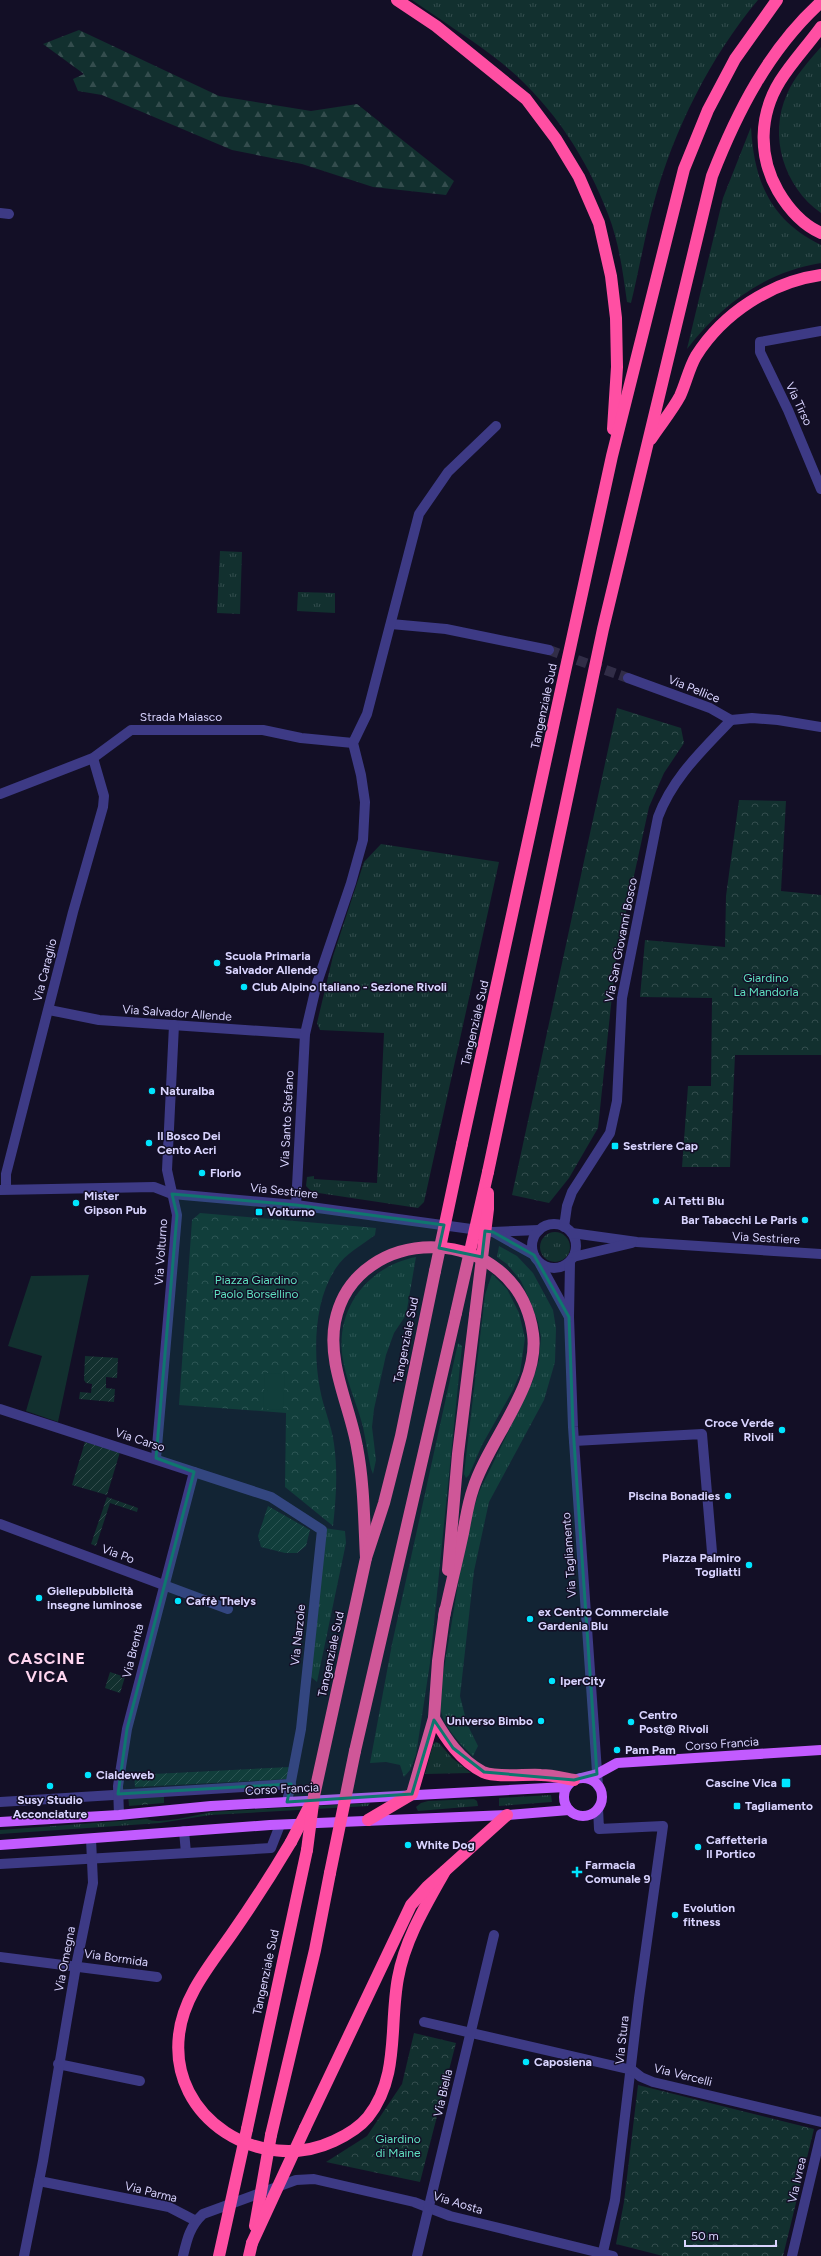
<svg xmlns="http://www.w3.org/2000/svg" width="821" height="2256" font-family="Figtree,sans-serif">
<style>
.grass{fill:url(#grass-tufts)}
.forest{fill:url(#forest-firs)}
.park{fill:url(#park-crowns)}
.garden{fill:url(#garden-furrows)}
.pitch{fill:#12302f}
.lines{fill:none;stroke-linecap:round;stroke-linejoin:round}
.street-tunnel{stroke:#312d47;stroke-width:10;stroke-dasharray:10 5;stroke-linecap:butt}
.street{stroke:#3d3a85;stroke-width:10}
.primary{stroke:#c25bff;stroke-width:10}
.highway{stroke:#ff4fa3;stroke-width:12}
.highway-bridge{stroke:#ff4fa3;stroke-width:12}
.marked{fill:#0f766e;fill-opacity:0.2;stroke:#0f766e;stroke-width:3;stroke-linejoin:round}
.poi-dot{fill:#00e5ff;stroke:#130f26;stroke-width:1.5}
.labels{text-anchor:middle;stroke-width:3;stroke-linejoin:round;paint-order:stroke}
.street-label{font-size:12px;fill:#d9d4ff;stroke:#130f26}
.poi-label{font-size:12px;font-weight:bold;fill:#d9d4ff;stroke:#130f26;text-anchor:start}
.park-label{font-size:12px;fill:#5fe0c0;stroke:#130f26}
.district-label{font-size:16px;font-weight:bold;letter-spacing:1px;fill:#ffd6f0;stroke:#130f26}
</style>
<defs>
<pattern id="grass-tufts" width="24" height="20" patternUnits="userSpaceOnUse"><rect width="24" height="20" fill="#12302f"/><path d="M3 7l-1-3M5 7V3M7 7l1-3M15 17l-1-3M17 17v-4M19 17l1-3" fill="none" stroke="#344d4e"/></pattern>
<pattern id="forest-firs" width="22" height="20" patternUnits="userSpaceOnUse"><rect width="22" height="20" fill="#12302f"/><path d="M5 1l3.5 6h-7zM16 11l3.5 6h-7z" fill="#344d4e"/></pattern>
<pattern id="park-crowns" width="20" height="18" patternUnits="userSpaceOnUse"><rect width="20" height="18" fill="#12302f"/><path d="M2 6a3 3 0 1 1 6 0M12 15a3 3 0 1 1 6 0" fill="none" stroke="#344d4e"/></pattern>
<pattern id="garden-furrows" width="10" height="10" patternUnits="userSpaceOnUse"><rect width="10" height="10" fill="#12302f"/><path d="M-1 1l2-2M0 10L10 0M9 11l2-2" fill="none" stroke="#344d4e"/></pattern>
</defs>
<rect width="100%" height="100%" fill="#130f26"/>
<g class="grass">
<path d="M 412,0 L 758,0 C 710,57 674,130 654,202 C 645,235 639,270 631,303 L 627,302 C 623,273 619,242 608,214 C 585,153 546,96 494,57 C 468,37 439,19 412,0 Z"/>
<path d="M 821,47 L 821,213 C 784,187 768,136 787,94 C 794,77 809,61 821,47 Z"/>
<path d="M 751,127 C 754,181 770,220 821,245 L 821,263 C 765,272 721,305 687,349 L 723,198 Z"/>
<path d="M 220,551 L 242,552 L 240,614 L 217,613 Z"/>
<path d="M 298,592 L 335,593 L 335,613 L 297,611 Z"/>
<path d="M 381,844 L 499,862 L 424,1202 L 418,1208 L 312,1192 L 306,1186 L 307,1177 L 314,1176 L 314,1179 L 377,1183 L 384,1033 L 320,1030 L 317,1023 L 333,956 L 364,862 Z"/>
<circle cx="555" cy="1247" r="15"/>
<path d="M 499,1246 L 517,1256 L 533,1273 L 553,1310 L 556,1328 L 555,1362 L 544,1400 L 489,1502 L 474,1571 L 460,1696 L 467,1724 L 478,1746 L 473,1756 C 456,1740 440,1723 439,1699 L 467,1530 L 479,1492 L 532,1383 L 539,1360 L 541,1337 L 538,1322 L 530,1301 L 521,1281 L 507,1264 L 497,1257 Z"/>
<path d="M 416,1257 L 406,1315 L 394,1333 L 386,1355 L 374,1409 L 372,1427 L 376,1460 L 373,1474 L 371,1469 C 368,1456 366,1441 363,1427 C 357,1403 345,1379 342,1354 C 337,1305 370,1266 416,1257 Z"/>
<path d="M 492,1274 L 507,1289 L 519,1313 L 525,1338 L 520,1373 L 513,1390 L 482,1445 L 469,1475 L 466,1478 L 464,1474 L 485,1295 Z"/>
<path d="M 458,1343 L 462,1346 L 430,1663 L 416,1755 L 410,1770 L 404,1777 L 400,1765 L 386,1762 L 370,1763 L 392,1644 Z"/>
<path d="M 324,1528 L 345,1531 L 346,1543 L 317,1682 L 311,1677 Z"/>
<path d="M 436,1742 L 439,1743 L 452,1758 L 471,1773 L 425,1774 L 433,1744 Z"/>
<path d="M 551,1795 L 552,1802 L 499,1806 L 499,1798 Z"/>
<path d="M 474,1799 L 477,1801 L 478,1806 L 418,1811 L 416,1807 L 421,1803 L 428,1801 Z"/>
<path d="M 370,1803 L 368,1806 L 210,1815 L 160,1823 L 0,1834 L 0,1830 L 147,1819 C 158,1825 198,1815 211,1812 Z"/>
</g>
<path class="forest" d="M 79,30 L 219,96 L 311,111 L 357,104 L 454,181 L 446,195 L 373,187 L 302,164 L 232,150 L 102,95 L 78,91 L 73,79 L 84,74 L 43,44 Z"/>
<g class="park">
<path d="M 617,708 L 681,728 L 684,743 L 664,773 L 649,807 L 616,958 L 598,1128 L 569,1178 L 549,1203 L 512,1195 Z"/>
<path d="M 739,800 L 786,801 L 781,891 L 821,895 L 821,1055 L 735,1055 L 730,1167 L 682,1167 L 688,1086 L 711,1086 L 712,998 L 640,997 L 645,940 L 725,947 L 726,896 Z"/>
<path d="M 200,1213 L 376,1228 L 375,1235 C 362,1245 345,1254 336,1268 C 314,1300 313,1352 320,1389 C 323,1407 332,1426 334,1444 C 338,1472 336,1499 333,1526 L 285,1487 L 286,1413 L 179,1405 L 192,1220 Z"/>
<path d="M 164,1792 L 164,1803 L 129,1806 L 128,1794 Z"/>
<path d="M 414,2033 L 456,2043 L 420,2182 L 326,2162 L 367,2136 L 402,2084 Z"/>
<path d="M 638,2085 L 814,2129 L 783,2256 L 663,2256 L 616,2244 L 624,2202 Z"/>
</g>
<g class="garden">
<path d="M 85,1356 L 118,1358 L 117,1378 L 106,1377 L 106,1388 L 115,1389 L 114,1402 L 79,1399 L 80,1392 L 91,1393 L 92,1384 L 86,1383 L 84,1380 Z"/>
<path d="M 85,1442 L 120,1452 L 107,1495 L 72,1485 Z"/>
<path d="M 107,1497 L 138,1508 L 137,1512 L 110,1503 L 96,1546 L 91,1544 Z"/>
<path d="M 268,1506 L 310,1530 L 306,1546 L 297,1553 L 285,1553 L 261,1547 L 258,1536 Z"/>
<path d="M 110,1672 L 125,1677 L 120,1693 L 105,1688 Z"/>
<path d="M 290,1767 L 290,1779 L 135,1787 L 134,1775 Z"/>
</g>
<g class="pitch">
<path d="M 89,1275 L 58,1422 L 26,1411 L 42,1356 L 8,1346 L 31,1276 Z"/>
<path d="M 265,1373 L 285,1374 L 283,1410 L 263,1409 Z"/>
</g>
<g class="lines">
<path class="street-tunnel" d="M 549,650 L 628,678"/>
<g class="street">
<path d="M 0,213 L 9,214"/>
<path d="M 821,331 L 760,342 L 760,352 L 788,410 L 821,489"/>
<path d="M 391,624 L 446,629 L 549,650"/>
<path d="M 628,678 L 710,708 L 731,720 L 752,718 L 778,720 L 821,727"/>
<path d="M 0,794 L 93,758 L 131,730 L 263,730 L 301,738 L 353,743"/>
<path d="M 49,1010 L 99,1020 L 305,1034"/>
<path d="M 6,1189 L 6,1174 L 73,912 L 103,807 L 104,796 L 93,758"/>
<path d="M 0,1190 L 154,1187 L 172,1194 L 296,1205 L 493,1232 L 539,1230"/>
<path d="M 296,1205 L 305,1034 L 317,983 L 351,883 L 363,840 L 365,802 L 361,775 L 353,743 L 367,714 L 419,514 L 448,472 L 496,426"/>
<circle cx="554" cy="1246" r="22"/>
<path d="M 564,1227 L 567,1206 L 572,1192 L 610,1133 L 617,1101 L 622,998 L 658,817 C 673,777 702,751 731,720"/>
<path d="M 493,1232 L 534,1255"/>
<path d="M 572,1233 L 637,1242 L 821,1254"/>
<path d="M 573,1257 L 632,1243"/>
<path d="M 570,1262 L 569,1317 L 573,1427 L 598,1786"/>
<path d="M 540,1264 L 569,1317"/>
<path d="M 0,1409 L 271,1497 L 322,1530 L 301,1729 L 287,1802"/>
<path d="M 574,1441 L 702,1434 L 712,1552"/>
<path d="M 156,1458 L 177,1215 L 167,1170 L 174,1025"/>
<path d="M 0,1524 L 228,1609"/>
<path d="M 0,1802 L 291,1784"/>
<path d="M 598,1808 L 599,1829 L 663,1826 L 639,1998 L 615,2200 L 602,2256"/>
<path d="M 119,1815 L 118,1786 L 127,1729 L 194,1472"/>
<path d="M 184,1831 L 186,1853"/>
<path d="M 0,1864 L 271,1848 L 280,1825"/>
<path d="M 0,1957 L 157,1977"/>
<path d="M 424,2022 L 632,2070 L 641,2077 L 653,2082 L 821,2122"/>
<path d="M 58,2064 L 140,2081"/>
<path d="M 39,2181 L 169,2207 L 196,2221"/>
<path d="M 24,2256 L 43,2161 L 76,1966 L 93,1883 L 91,1839"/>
<path d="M 183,2256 C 187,2239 190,2226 203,2214 L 296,2180 L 314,2179 L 414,2202 L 450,2216 L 613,2256"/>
<path d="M 417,2256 L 494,1935"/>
<path d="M 792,2256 L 821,2134"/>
</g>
<g class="primary">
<path d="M 581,1778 L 597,1774 L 617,1763 L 821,1750"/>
<circle cx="583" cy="1797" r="19"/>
<path d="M 0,1822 L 119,1815 L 211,1806 L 566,1787"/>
<path d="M 0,1845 L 270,1825 L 507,1815 L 569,1810"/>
</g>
<g class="highway">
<path d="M 397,0 L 436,26 L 526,99 L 556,139 L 579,177 L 599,223 L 611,276 L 616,318 L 617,367 L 613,429"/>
<path d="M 821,27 C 808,45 792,62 780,81 C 759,115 758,156 778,191 C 788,208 803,225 821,233"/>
<path d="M 651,439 C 660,425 672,411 680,396 C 686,383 689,368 696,356 C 723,313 771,282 821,275"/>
<path d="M 462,1144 L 612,456 L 684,169 L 708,110 L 735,59 L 777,0"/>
<path d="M 488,1172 L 603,629 L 712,176 C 737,112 769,49 821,2"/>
<path d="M 366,1558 C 364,1521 364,1483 357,1447 C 350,1406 327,1364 335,1322 C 355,1220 518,1221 533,1334 C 540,1385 488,1441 473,1489 C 468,1503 466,1518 463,1533 C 457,1561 450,1589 444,1617"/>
<path d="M 448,1570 L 458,1454 L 475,1315"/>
<path d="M 434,1718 C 446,1739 460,1760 483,1772 C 497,1778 525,1774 541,1775 C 552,1775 563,1778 574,1780"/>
<path d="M 355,1751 L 456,1313"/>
<path d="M 314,1796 L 366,1558 L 384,1503 L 401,1436 L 435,1271"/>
<path d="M 368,1820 L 412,1794 L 434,1718 L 438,1661 L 445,1610"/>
<path d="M 291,1842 C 272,1874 252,1905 231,1935 C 210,1965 183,1997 179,2035 C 169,2119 261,2175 334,2141 C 347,2135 359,2128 368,2117 C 400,2077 389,2025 398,1978 C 405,1939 426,1905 445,1871"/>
<path d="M 305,2128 L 411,1905 L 427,1887 L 507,1815"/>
<path d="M 247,2129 L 307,1850"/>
<path d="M 271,2135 L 315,1950 L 330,1873"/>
<path d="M 249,2256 L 252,2243"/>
</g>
<g class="highway-bridge">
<path d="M 435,1271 L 462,1144"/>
<path d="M 456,1313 L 488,1172"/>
<path d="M 475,1315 L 488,1209 L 488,1193"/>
<path d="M 291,1842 L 310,1805"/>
<path d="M 307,1850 L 314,1796"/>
<path d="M 330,1873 L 355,1751"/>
<path d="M 255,2226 L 271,2135"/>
<path d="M 252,2243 L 305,2128"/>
<path d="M 219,2256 L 247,2129"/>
</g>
</g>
<path class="marked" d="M 172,1194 L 296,1205 L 444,1225 L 439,1248 L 482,1257 L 485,1231 L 493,1232 L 534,1255 L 569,1317 L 573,1427 L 597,1774 L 574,1780 L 484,1772 L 453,1748 L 434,1720 L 412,1794 L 287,1802 L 291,1784 L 118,1794 L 127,1729 L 194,1472 L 156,1458 L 177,1215 Z"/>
<g class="poi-dot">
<circle cx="217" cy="963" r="4"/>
<circle cx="244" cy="987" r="4"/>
<circle cx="152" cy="1091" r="4"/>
<circle cx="149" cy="1143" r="4"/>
<rect x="611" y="1142" width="8" height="8" rx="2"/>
<circle cx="202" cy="1173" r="4"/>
<circle cx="656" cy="1201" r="4"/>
<circle cx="76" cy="1203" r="4"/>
<rect x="255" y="1208" width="8" height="8" rx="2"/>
<circle cx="805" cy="1220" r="4"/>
<circle cx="782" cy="1430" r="4"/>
<circle cx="728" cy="1496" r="4"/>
<circle cx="749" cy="1565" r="4"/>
<circle cx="39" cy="1598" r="4"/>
<circle cx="178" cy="1601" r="4"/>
<circle cx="530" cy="1619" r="4"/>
<circle cx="552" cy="1681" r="4"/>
<circle cx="541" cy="1721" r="4"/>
<circle cx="631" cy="1722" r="4"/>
<circle cx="617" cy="1750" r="4"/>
<circle cx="88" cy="1775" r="4"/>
<rect x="781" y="1778" width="10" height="10" rx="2"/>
<circle cx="50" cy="1786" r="4"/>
<rect x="733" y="1802" width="8" height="8" rx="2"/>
<circle cx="408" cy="1845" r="4"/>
<circle cx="698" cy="1847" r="4"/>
<path d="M575 1866h4v4h4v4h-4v4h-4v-4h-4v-4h4z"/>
<circle cx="675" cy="1915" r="4"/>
<circle cx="526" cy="2062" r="4"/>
</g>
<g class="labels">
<g class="street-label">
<text transform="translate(799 404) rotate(65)" y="4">Via Tirso</text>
<text transform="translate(694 689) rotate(22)" y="4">Via Pellice</text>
<text transform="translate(544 706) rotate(-78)" y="4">Tangenziale Sud</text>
<text x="181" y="721">Strada Maiasco</text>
<text transform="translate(621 940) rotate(-79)" y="4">Via San Giovanni Bosco</text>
<text transform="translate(45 970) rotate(-76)" y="4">Via Caraglio</text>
<text transform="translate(177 1013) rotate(4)" y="4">Via Salvador Allende</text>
<text transform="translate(475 1023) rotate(-77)" y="4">Tangenziale Sud</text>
<text transform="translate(287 1119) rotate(-87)" y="4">Via Santo Stefano</text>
<text transform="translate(284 1191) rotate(6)" y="4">Via Sestriere</text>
<text transform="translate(766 1238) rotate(3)" y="4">Via Sestriere</text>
<text transform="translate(161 1252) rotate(-86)" y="4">Via Volturno</text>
<text transform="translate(406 1340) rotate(-79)" y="4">Tangenziale Sud</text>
<text transform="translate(140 1440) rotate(18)" y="4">Via Carso</text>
<text transform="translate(118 1554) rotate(20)" y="4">Via Po</text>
<text transform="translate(569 1555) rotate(-94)" y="4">Via Tagliamento</text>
<text transform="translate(298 1635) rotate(-84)" y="4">Via Narzole</text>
<text transform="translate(133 1651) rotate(-76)" y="4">Via Brenta</text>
<text transform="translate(331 1654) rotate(-78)" y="4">Tangenziale Sud</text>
<text transform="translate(722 1744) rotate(-4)" y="4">Corso Francia</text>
<text transform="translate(282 1789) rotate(-3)" y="4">Corso Francia</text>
<text transform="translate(116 1958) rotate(8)" y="4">Via Bormida</text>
<text transform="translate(65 1959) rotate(-79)" y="4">Via Omegna</text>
<text transform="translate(266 1972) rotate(-78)" y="4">Tangenziale Sud</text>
<text transform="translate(622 2040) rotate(-84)" y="4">Via Stura</text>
<text transform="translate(683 2075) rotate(14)" y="4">Via Vercelli</text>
<text transform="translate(443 2093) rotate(-77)" y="4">Via Biella</text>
<text transform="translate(797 2180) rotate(-77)" y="4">Via Ivrea</text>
<text transform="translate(151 2192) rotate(14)" y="4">Via Parma</text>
<text transform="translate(458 2203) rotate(17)" y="4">Via Aosta</text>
</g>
<g class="poi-label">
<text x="225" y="960">Scuola Primaria<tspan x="225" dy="14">Salvador Allende</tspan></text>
<text x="252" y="991">Club Alpino Italiano - Sezione Rivoli</text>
<text x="160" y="1095">Naturalba</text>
<text x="157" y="1140">Il Bosco Dei<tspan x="157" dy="14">Cento Acri</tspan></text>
<text x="623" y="1150">Sestriere Cap</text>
<text x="210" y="1177">Florio</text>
<text x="84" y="1200">Mister<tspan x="84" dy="14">Gipson Pub</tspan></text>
<text x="664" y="1205">Ai Tetti Blu</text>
<text x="267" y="1216">Volturno</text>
<text x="797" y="1224" text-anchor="end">Bar Tabacchi Le Paris</text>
<text x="774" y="1427" text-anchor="end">Croce Verde<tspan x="774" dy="14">Rivoli</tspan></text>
<text x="720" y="1500" text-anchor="end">Piscina Bonadies</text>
<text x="741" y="1562" text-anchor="end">Piazza Palmiro<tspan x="741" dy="14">Togliatti</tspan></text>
<text x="47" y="1595">Giellepubblicità<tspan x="47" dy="14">insegne luminose</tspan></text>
<text x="186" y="1605">Caffè Thelys</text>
<text x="538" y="1616">ex Centro Commerciale<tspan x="538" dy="14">Gardenia Blu</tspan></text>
<text x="560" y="1685">IperCity</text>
<text x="639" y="1719">Centro<tspan x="639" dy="14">Post@ Rivoli</tspan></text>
<text x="533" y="1725" text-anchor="end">Universo Bimbo</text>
<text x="625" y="1754">Pam Pam</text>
<text x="96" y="1779">Cialdeweb</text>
<text x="777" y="1787" text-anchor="end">Cascine Vica</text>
<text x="50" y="1804" text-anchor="middle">Susy Studio<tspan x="50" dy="14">Acconciature</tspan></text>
<text x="745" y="1810">Tagliamento</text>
<text x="706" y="1844">Caffetteria<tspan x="706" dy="14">Il Portico</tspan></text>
<text x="416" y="1849">White Dog</text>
<text x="585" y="1869">Farmacia<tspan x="585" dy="14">Comunale 9</tspan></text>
<text x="683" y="1912">Evolution<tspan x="683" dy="14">fitness</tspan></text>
<text x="534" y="2066">Caposiena</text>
</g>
<g class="park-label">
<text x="766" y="982">Giardino<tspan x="766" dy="14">La Mandorla</tspan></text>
<text x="256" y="1284">Piazza Giardino<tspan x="256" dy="14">Paolo Borsellino</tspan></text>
<text x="398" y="2143">Giardino<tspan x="398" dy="14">di Maine</tspan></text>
</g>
<g class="district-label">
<text x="47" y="1664">CASCINE<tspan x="47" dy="18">VICA</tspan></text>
</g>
</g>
<path d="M685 2240v6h91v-6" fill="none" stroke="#d9d4ff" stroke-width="2"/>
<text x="691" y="2240" font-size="12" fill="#d9d4ff" stroke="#130f26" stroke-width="3" paint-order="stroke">50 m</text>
</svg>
